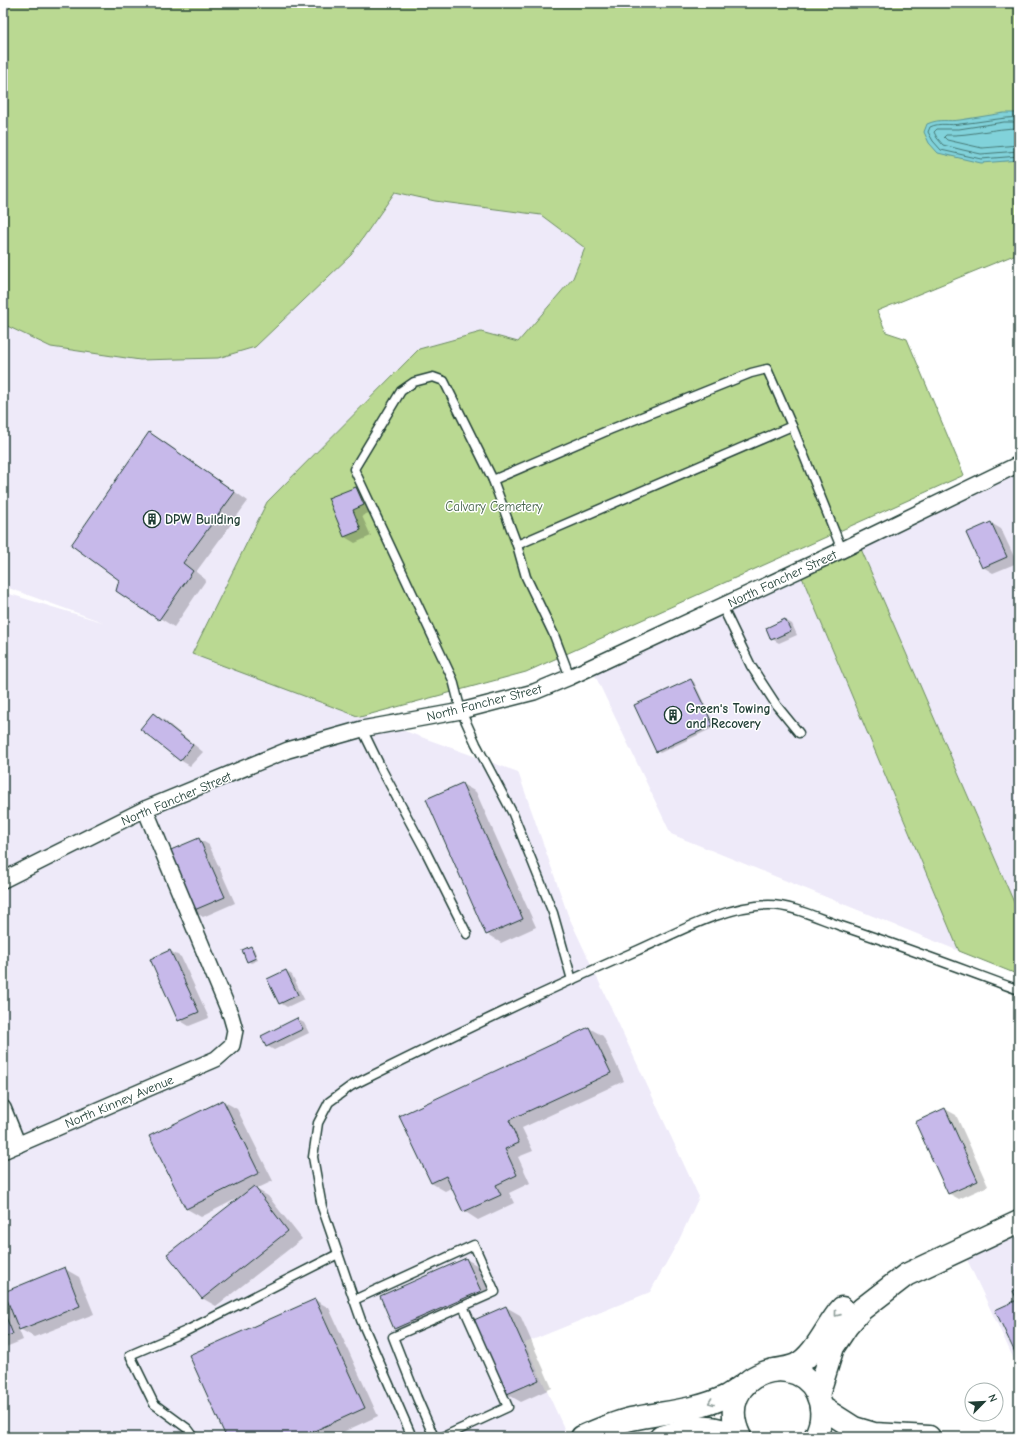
<svg xmlns="http://www.w3.org/2000/svg" width="1022" height="1440" font-family="'Comic Neue',sans-serif">
<style>
.built{fill:#eeeaf9}
.green{fill:#bad992;stroke:#6c8b63}
.water{fill:#81d2da;stroke:#5a9698}
.shadow{fill:#0003}
.lines{fill:none;stroke-linecap:round;stroke-linejoin:round}
.shore{stroke:#467976;stroke-width:1}
.building{fill:#c7b9ea;stroke:#1f3d34}
.service-casing{stroke:#1f3d34;stroke-width:11}
.minor-casing{stroke:#1f3d34;stroke-width:18}
.secondary-casing{stroke:#1f3d34;stroke-width:25}
.primary-casing{stroke:#1f3d34;stroke-width:25}
.motorway-casing{stroke:#1f3d34;stroke-width:25}
.service{stroke:#fff;stroke-width:8}
.minor{stroke:#fff;stroke-width:15}
.secondary{stroke:#fff;stroke-width:22}
.primary{stroke:#fff;stroke-width:22}
.motorway{stroke:#fff;stroke-width:22}
.oneway{stroke:#8f9e9a}
.labels{text-anchor:middle;stroke-width:3;stroke-linejoin:round;paint-order:stroke}
.park-label{font-size:13px;fill:#46644c;stroke:#fff}
.poi-label{font-size:13px;font-weight:bold;fill:#1f3d34;stroke:#fff;text-anchor:start}
.street-label{font-size:13px;fill:#1f3d34;stroke:#fff}
</style>
<rect width="100%" height="100%" fill="#fff"/>
<filter id="ink" filterUnits="userSpaceOnUse"><feTurbulence type="fractalNoise" baseFrequency=".025" numOctaves="2"/><feDisplacementMap in="SourceGraphic" scale="8" xChannelSelector="R" yChannelSelector="G"/><feConvolveMatrix kernelMatrix="1 2 1 2 8 2 1 2 1" color-interpolation-filters="sRGB"/></filter>
<g filter="url(#ink)">
<g class="built">
<path d="M 395,192 L 435,201 L 541,215 L 585,248 L 573,278 L 518,342 L 481,332 L 419,349 L 267,502 L 192,654 L 518,772 L 568,915 L 699,1197 L 679,1240 L 650,1292 L 525,1343 L 568,1437 L 3,1437 L 3,592 L 105,623 L 3,586 L 3,324 L 51,347 L 351,255 Z"/>
<path d="M 1019,467 L 1019,914 L 858,542 Z"/>
<path d="M 799,570 L 959,951 L 671,834 L 591,667 Z"/>
<path d="M 1019,1224 L 1019,1370 L 962,1249 Z"/>
</g>
<g class="green">
<path d="M 3,3 L 1019,3 L 1019,253 L 877,311 L 886,332 L 907,339 L 964,475 L 526,672 L 360,717 L 192,654 L 267,502 L 419,349 L 481,332 L 518,342 L 573,278 L 585,248 L 541,215 L 435,201 L 395,192 L 351,255 L 255,347 L 218,358 L 140,360 L 51,347 L 3,324 Z"/>
<path d="M 858,542 L 1019,914 L 1019,975 L 959,951 L 799,570 Z"/>
</g>
<path class="water" d="M 1004,113 L 1019,113 L 1019,160 L 981,163 L 938,153 L 929,143 L 924,132 L 927,124 C 941,118 947,122 960,120 C 975,118 989,115 1004,113 Z"/>
<g class="shadow">
<path d="M 150,433 L 163,441 L 248,501 L 196,572 L 206,580 L 174,627 L 117,591 Z"/>
<path d="M 356,488 L 366,494 L 373,511 L 362,516 L 371,536 L 355,543 L 345,537 L 329,499 Z"/>
<path d="M 991,523 L 1001,529 L 1017,563 L 993,573 L 983,567 Z"/>
<path d="M 785,620 L 792,624 L 797,635 L 779,643 L 772,639 Z"/>
<path d="M 691,680 L 694,682 L 715,727 L 660,753 L 657,751 Z"/>
<path d="M 154,714 L 164,720 L 203,752 L 190,766 L 180,760 Z"/>
<path d="M 462,784 L 476,792 L 536,927 L 501,943 L 487,934 Z"/>
<path d="M 199,839 L 209,845 L 235,903 L 203,917 L 193,911 Z"/>
<path d="M 251,947 L 254,949 L 258,960 L 251,963 L 248,961 Z"/>
<path d="M 170,951 L 181,957 L 209,1018 L 189,1026 L 179,1020 Z"/>
<path d="M 286,971 L 292,975 L 304,999 L 287,1007 L 280,1003 Z"/>
<path d="M 297,1019 L 304,1023 L 309,1033 L 274,1050 L 267,1046 L 262,1037 Z"/>
<path d="M 589,1028 L 603,1036 L 624,1081 L 522,1128 L 533,1151 L 518,1157 L 530,1183 L 509,1193 L 514,1203 L 478,1220 L 464,1211 L 453,1187 L 445,1191 L 431,1183 Z"/>
<path d="M 223,1101 L 237,1109 L 273,1181 L 256,1189 L 268,1196 L 302,1239 L 216,1306 L 202,1298 L 240,1197 L 201,1217 L 187,1209 Z"/>
<path d="M 945,1109 L 956,1115 L 988,1186 L 959,1199 L 948,1193 Z"/>
<path d="M 466,1259 L 480,1267 L 494,1299 L 409,1336 L 395,1328 Z"/>
<path d="M 65,1269 L 79,1277 L 94,1314 L 34,1337 L 18,1328 L 23,1340 L 6,1347 L 3,1345 L 3,1292 L 3,1293 Z"/>
<path d="M 315,1300 L 329,1308 L 378,1416 L 332,1437 L 227,1437 Z"/>
<path d="M 506,1307 L 520,1315 L 552,1388 L 521,1402 L 507,1394 Z"/>
</g>
<g class="lines">
<g class="shore">
<path d="M 1019,117 C 999,118 980,122 960,124 C 950,126 940,122 930,127 L 928,132 L 933,141 L 941,150 L 981,159 L 1019,156"/>
<path d="M 1019,122 L 1004,122 L 959,129 L 937,129 L 934,132 L 937,138 L 943,145 L 963,150 L 981,154 L 1019,151"/>
<path d="M 1019,128 C 994,128 970,136 946,135 L 944,137 L 947,140 L 982,148 L 1019,145"/>
</g>
</g>
<g class="building">
<path d="M 149,432 L 235,492 L 183,563 L 193,571 L 159,620 L 116,591 L 119,580 L 71,545 Z"/>
<path d="M 356,487 L 364,505 L 353,510 L 361,530 L 344,537 L 328,498 Z"/>
<path d="M 991,522 L 1007,557 L 982,568 L 966,533 Z"/>
<path d="M 785,619 L 791,631 L 771,640 L 766,628 Z"/>
<path d="M 691,679 L 713,725 L 656,752 L 634,705 Z"/>
<path d="M 153,713 L 193,745 L 180,761 L 140,729 Z"/>
<path d="M 462,783 L 523,919 L 486,935 L 426,799 Z"/>
<path d="M 199,838 L 225,897 L 192,911 L 166,852 Z"/>
<path d="M 251,946 L 256,958 L 247,962 L 242,950 Z"/>
<path d="M 170,950 L 199,1012 L 178,1021 L 150,959 Z"/>
<path d="M 286,970 L 298,995 L 279,1004 L 267,979 Z"/>
<path d="M 297,1018 L 303,1029 L 266,1047 L 261,1036 Z"/>
<path d="M 589,1027 L 611,1073 L 509,1120 L 519,1143 L 505,1149 L 517,1175 L 496,1185 L 501,1195 L 463,1212 L 446,1176 L 431,1183 L 399,1116 Z"/>
<path d="M 223,1100 L 259,1173 L 186,1209 L 149,1136 Z"/>
<path d="M 945,1108 L 978,1181 L 948,1194 L 915,1122 Z"/>
<path d="M 254,1186 L 288,1231 L 202,1299 L 167,1254 Z"/>
<path d="M 466,1258 L 481,1291 L 394,1329 L 380,1296 Z"/>
<path d="M 65,1267 L 80,1306 L 19,1330 L 4,1292 Z"/>
<path d="M 1019,1288 L 1019,1361 L 995,1310 L 1017,1300 L 1013,1291 Z"/>
<path d="M 315,1299 L 365,1408 L 301,1437 L 226,1437 L 189,1355 Z"/>
<path d="M 506,1306 L 539,1380 L 507,1394 L 474,1320 Z"/>
<path d="M 3,1310 L 13,1334 L 3,1338 Z"/>
</g>
<g class="lines">
<defs>
<g id="service">
<path d="M 493,480 L 609,430 L 751,373 L 767,369 L 792,426 L 842,550"/>
<path d="M 517,545 L 792,426"/>
<path d="M 722,606 L 751,666 L 777,706 L 799,733"/>
<path d="M 570,677 L 554,635 L 526,577 L 517,545 L 493,480 L 444,381 L 433,377 L 414,382 L 401,391 L 354,469 L 453,680 L 461,711 L 476,744 L 513,814 L 553,913 L 572,980"/>
<path d="M 362,729 L 382,770 L 425,850 L 467,934"/>
<path d="M 354,1300 L 474,1245 L 495,1292 L 393,1337 L 417,1398 L 434,1437"/>
<path d="M 194,1437 L 188,1429 L 154,1404 L 130,1355 L 186,1331 L 338,1254"/>
<path d="M 412,1437 L 361,1320 L 354,1300 L 322,1207 L 313,1157 L 318,1123 L 329,1102 L 351,1086 C 445,1039 540,993 636,951 C 677,933 723,906 769,905 C 791,905 818,918 838,925 C 899,945 959,968 1019,990"/>
<path d="M 443,1437 L 508,1407 L 463,1306"/>
</g>
<g id="minor">
<path d="M 3,880 L 145,809 L 288,750 L 362,729 L 461,711 L 534,692 L 570,677 L 842,550 L 1019,464"/>
<path d="M 3,1108 L 18,1145"/>
<path d="M 3,1151 L 216,1059 L 232,1045 L 235,1030 L 231,1016 L 145,809"/>
</g>
<g id="secondary">
<path d="M 774,1370 C 781,1369 789,1368 796,1365 C 816,1355 827,1324 842,1308"/>
<path d="M 818,1395 L 833,1347 L 847,1326 L 862,1309 L 906,1275 L 1019,1222"/>
</g>
<g id="primary">
<path d="M 582,1437 C 598,1430 614,1423 631,1419 C 664,1412 697,1411 727,1396 C 734,1392 739,1388 745,1384"/>
<path d="M 661,1437 C 687,1430 711,1420 735,1437"/>
<path d="M 740,1437 C 709,1373 804,1343 820,1402 C 823,1414 821,1426 815,1437"/>
</g>
<path id="motorway" d="M 821,1407 L 854,1428 L 874,1434 L 929,1437"/>
</defs>
<use href="#service" class="service-casing"/>
<use href="#minor" class="minor-casing"/>
<use href="#secondary" class="secondary-casing"/>
<use href="#primary" class="primary-casing"/>
<use href="#motorway" class="motorway-casing"/>
<use href="#service" class="service"/>
<use href="#minor" class="minor"/>
<use href="#secondary" class="secondary"/>
<use href="#primary" class="primary"/>
<use href="#motorway" class="motorway"/>
</g>
<defs><path id="oneway-chevron" d="M-2-3.5L2.5 0L-2 3.5" fill="none" stroke-width="1.6" stroke-linecap="round" stroke-linejoin="round"/></defs>
<g class="oneway">
<use href="#oneway-chevron" transform="translate(837 1314) rotate(129)"/>
<use href="#oneway-chevron" transform="translate(711 1402) rotate(159)"/>
</g>
</g>
<defs>
<symbol id="building-ring" viewBox="-11 -11 22 22"><circle r="9.5" fill="#fff" stroke="#1f3d34" stroke-width="1.5"/><path d="M-4-6H4V6H1V3H-1V6H-4ZM-2.5-4.3h1.7v1.8h-1.7ZM.8-4.3h1.7v1.8H.8ZM-2.5-1h1.7V.8h-1.7ZM.8-1h1.7V.8H.8Z" fill="#1f3d34"/></symbol>
</defs>
<g fill-rule="evenodd">
<use href="#building-ring" x="142" y="509" width="20" height="20"/>
<use href="#building-ring" x="663" y="705" width="20" height="20"/>
</g>
<g class="labels">
<g class="park-label">
<text x="494" y="511">Calvary Cemetery</text>
</g>
<g class="poi-label">
<text x="165" y="524">DPW Building</text>
<text x="686" y="713">Green's Towing<tspan x="686" dy="15">and Recovery</tspan></text>
</g>
<g class="street-label">
<text transform="translate(782 578) rotate(-25)" y="5">North Fancher Street</text>
<text transform="translate(484 702) rotate(-14)" y="5">North Fancher Street</text>
<text transform="translate(176 798) rotate(-23)" y="5">North Fancher Street</text>
<text transform="translate(119 1101) rotate(-23)" y="5">North Kinney Avenue</text>
</g>
</g>
<rect width="1022" height="1440" fill="none" stroke="#fff" stroke-width="16"/>
<rect x="8" y="8" width="1006" height="1424" fill="none" stroke="#1f3d34" stroke-width="1.5" filter="url(#ink)"/>
<g transform="translate(984 1402) rotate(66)"><circle r="19" fill="#ffffff" stroke="#a5b1ae"/>
<path d="M0-3L7 15L0 10L-7 15Z" fill="#1f3d34"/>
<text y="-6" font-size="11" font-weight="bold" text-anchor="middle" fill="#1f3d34">N</text>
</g>
</svg>
